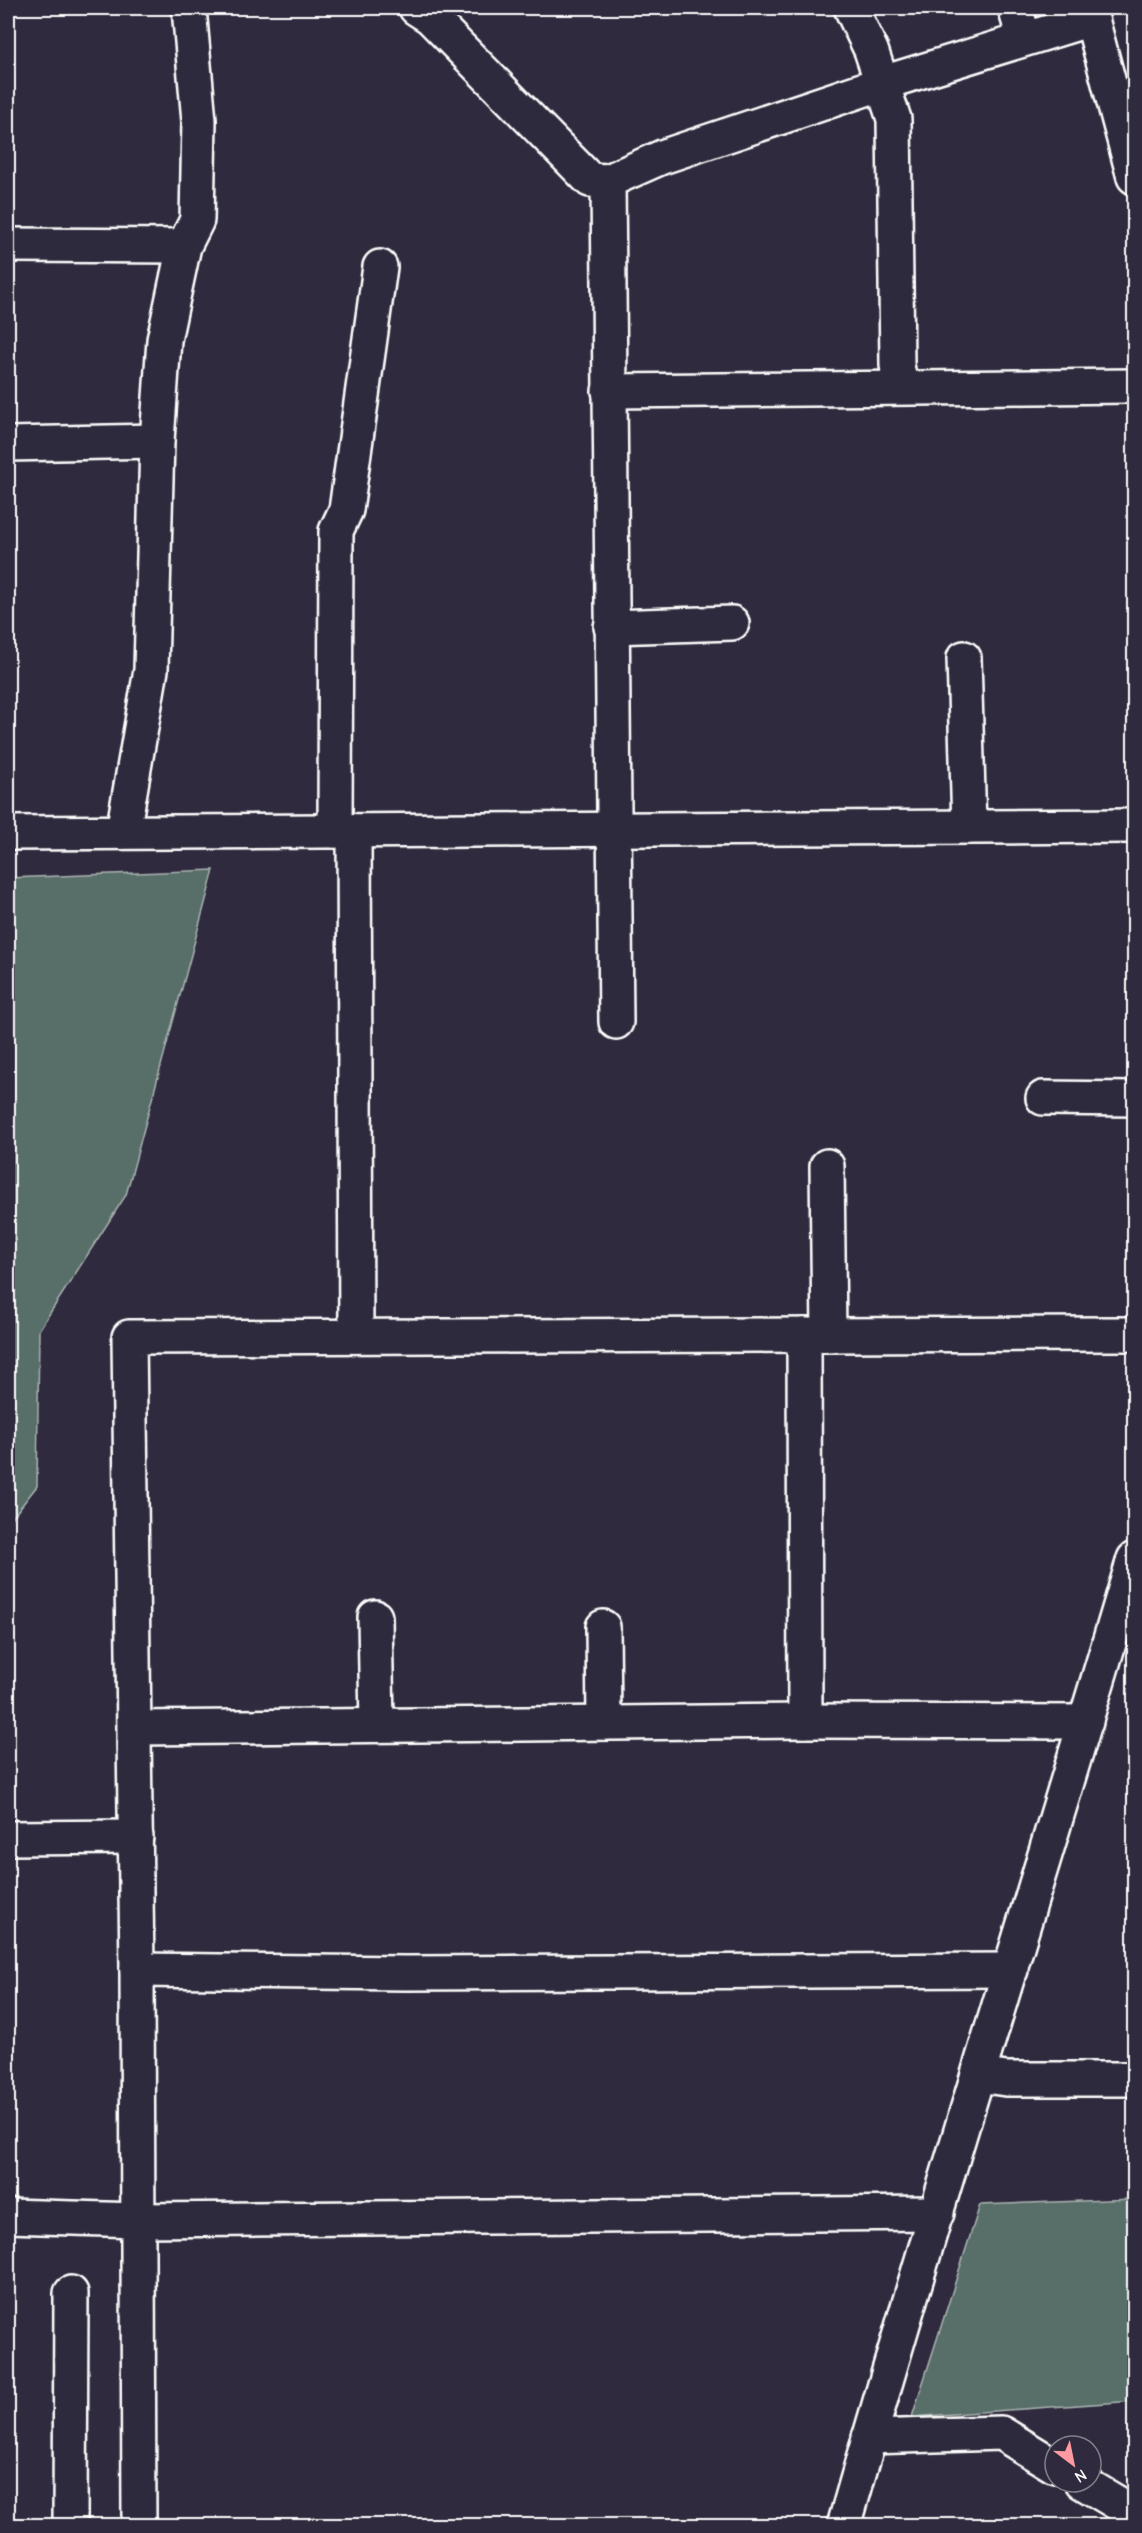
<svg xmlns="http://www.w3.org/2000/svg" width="1142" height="2533" font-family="'Comic Neue',sans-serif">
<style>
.green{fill:#596e68;stroke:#acb6b4;stroke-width:1.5}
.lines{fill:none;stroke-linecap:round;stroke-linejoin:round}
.minor-casing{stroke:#fff;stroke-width:38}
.minor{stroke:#2f2a3d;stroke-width:33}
</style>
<rect width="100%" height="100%" fill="#2f2a3d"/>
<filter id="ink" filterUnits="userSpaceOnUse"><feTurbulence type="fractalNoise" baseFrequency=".0167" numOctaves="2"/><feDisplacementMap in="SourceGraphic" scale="12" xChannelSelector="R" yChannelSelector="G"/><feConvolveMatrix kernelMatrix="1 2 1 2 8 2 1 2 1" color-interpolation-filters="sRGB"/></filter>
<g filter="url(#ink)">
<g class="green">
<path d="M 214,870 L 126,1195 L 39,1330 L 37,1486 L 8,1523 L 8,878 Z"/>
<path d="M 1134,2199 L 1134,2401 L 912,2417 L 980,2205 Z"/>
</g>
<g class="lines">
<defs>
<g id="minor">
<path d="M 416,8 L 430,17 L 590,180 L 608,181"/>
<path d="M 851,8 L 871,50 L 894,119 L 897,365 L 901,387"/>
<path d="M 1015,8 L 1024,38"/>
<path d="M 1089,8 L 1134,177"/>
<path d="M 8,245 L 184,246"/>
<path d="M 609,391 L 1134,386"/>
<path d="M 8,444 L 157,441"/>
<path d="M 611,627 L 732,623"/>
<path d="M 964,658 L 969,827"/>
<path d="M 335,831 L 336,531 L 346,510 L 380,267"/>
<path d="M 354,831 L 356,1336"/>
<path d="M 123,832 L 151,670 L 157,441 L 164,340 L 184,246 L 197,220 L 199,121 L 189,8"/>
<path d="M 8,833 L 1134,826"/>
<path d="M 616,1022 L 608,181 L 662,157 L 883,83 L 1091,19"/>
<path d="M 1043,1098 L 1134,1099"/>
<path d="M 827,1166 L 829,1335"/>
<path d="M 804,1335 L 805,1721"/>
<path d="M 375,1617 L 377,1725"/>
<path d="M 603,1627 L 604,1723"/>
<path d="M 135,1728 L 805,1721 L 1086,1722"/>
<path d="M 8,1838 L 136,1837"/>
<path d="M 137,1970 L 405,1973 L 1011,1970"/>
<path d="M 979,2075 L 1006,2079 L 1134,2079"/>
<path d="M 8,2216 L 138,2220 L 937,2213"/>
<path d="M 869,2437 L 1001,2433 L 1055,2466"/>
<path d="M 1082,2482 L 1134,2513"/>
<path d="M 70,2526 L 71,2293"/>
<path d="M 139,2526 L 137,1970 L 129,1337 L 1134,1334"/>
<path d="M 844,2526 C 936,2202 1039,1881 1134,1559"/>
</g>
</defs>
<use href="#minor" class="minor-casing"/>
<use href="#minor" class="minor"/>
</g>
</g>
<rect width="1142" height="2533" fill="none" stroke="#2f2a3d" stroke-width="30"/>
<rect x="15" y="15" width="1112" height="2503" fill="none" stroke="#fff" stroke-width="2" filter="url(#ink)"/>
<g transform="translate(1073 2464) rotate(148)"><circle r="28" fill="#2f2a3d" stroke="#827f8b" stroke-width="1.5"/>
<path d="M0-4.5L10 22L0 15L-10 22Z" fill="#ff9aa2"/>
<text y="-9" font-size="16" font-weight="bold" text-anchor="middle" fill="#ffffff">N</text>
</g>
</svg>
